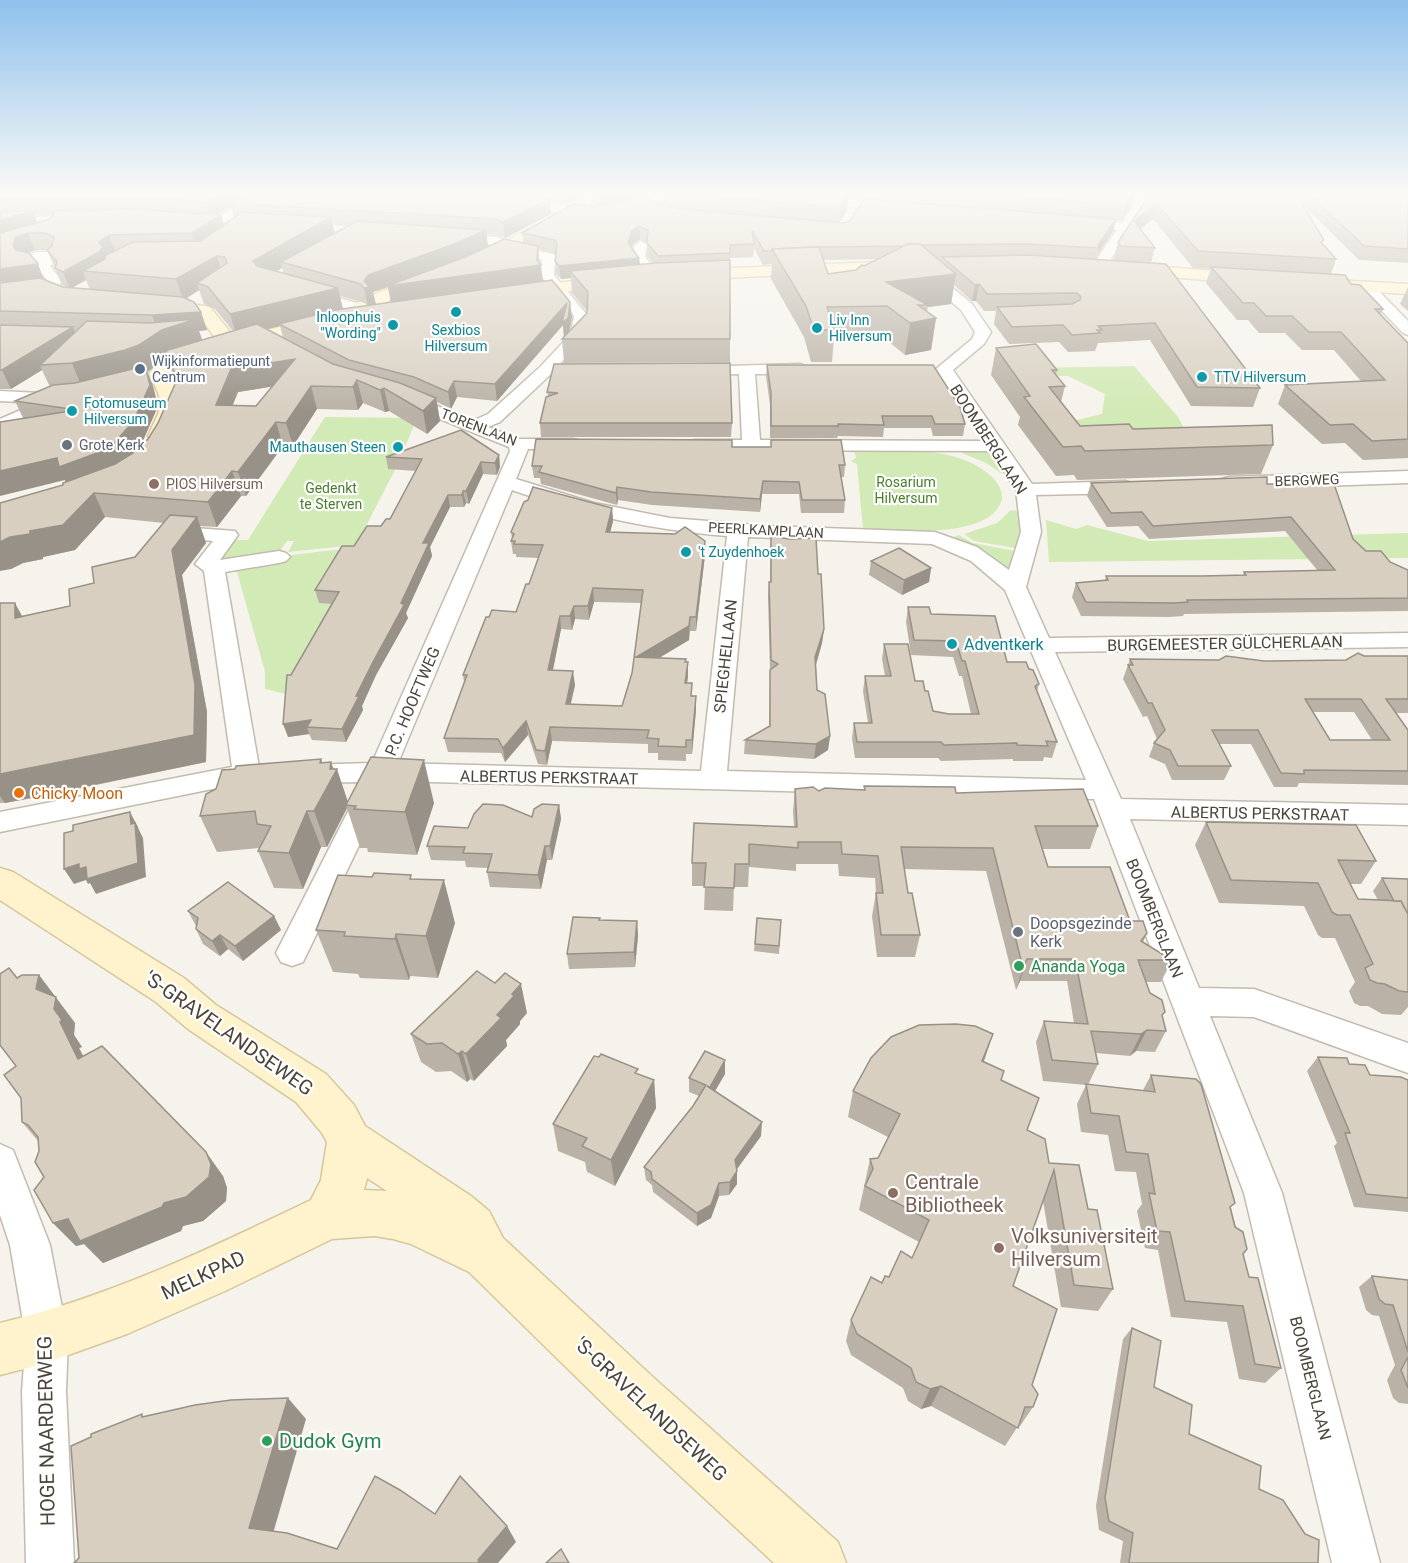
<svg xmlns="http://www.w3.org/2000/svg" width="1408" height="1563" font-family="Roboto,sans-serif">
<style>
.green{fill:#d2eab5}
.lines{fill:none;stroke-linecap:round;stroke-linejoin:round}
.street-casing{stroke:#c2bbae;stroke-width:3}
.secondary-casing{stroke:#d6c79b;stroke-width:3}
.street{fill:#fff;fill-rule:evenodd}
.secondary{fill:#fff3cd;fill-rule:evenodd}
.wall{fill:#bab2a6;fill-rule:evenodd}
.shaded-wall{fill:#979187}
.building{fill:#d8cfc1;stroke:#979187;stroke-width:1.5;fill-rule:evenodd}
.culture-dot{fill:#0f9aa8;stroke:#fff;stroke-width:2}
.service-dot{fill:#5c6f8a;stroke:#fff;stroke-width:2}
.worship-dot{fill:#6b7280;stroke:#fff;stroke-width:2}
.education-dot{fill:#8d6e63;stroke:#fff;stroke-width:2}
.food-dot{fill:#e8710a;stroke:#fff;stroke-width:2}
.leisure-dot{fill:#2e9e5b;stroke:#fff;stroke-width:2}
.labels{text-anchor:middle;stroke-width:4.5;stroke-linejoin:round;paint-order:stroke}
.far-culture-label{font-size:14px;fill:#0d838f;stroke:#fff;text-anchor:start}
.far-service-label{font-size:14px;fill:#4e5e75;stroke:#fff;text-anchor:start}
.far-street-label{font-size:14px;fill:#4b4439;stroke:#fff}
.far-worship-label{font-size:14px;fill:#5b616d;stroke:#fff;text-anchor:start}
.far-park-label{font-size:14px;fill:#4a7f2a;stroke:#fff}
.far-education-label{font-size:14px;fill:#785e54;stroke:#fff;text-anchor:start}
.street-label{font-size:16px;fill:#4b4439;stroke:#fff}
.culture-label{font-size:16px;fill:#0d838f;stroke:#fff;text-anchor:start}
.food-label{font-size:16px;fill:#c56008;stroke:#fff;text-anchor:start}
.worship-label{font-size:16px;fill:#5b616d;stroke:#fff;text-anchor:start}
.leisure-label{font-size:16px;fill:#27864d;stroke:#fff;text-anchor:start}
.near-street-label{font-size:20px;fill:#4b4439;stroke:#fff}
.near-education-label{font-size:20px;fill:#785e54;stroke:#fff;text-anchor:start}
.near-leisure-label{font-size:20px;fill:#27864d;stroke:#fff;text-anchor:start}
</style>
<rect width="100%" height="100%" fill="#f6f3ec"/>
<g class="green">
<path d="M 1134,366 L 1178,417 L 1184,428 L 1097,443 L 1069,422 L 1102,414 L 1105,394 L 1068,376 L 1038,376 L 1029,368 Z"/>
<path d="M 325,417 L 415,418 L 416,421 L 396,468 L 356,545 L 288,552 L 294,541 L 287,541 L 278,554 L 238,560 L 220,558 L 234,540 L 248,540 Z"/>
<path d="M 991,449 L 1006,472 L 1001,473 L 986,463 L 962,453 L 963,450 Z"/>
<path d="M 854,450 C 898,451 957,444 992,477 C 997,482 1002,489 1002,497 C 1001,511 986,520 974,524 C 940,535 898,529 863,529 L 857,464 L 851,461 L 856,458 Z"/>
<path d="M 1011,510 L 1026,512 L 1021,549 L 974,541 L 964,534 L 997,523 Z"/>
<path d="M 1046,520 L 1076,529 L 1087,525 L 1148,541 L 1408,533 L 1408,558 L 1049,562 Z"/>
<path d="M 959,535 L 973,543 L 1021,552 L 1014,573 L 954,540 L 954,537 Z"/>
<path d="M 333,550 L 348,550 L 319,603 L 342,605 L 290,695 L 265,689 L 265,672 L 236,568 L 284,556 Z"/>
</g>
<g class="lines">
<defs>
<g id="street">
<path d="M 259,194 L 275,194 L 217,227 L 213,228 L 207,224 L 247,199 Z"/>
<path d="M 663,194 L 680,194 L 649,205 L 596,217 L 515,208 L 509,204 L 515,200 L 596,209 Z"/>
<path d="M 1141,194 L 1153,194 L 1111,259 L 1118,268 L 1116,271 L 1106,271 L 1097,259 L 1117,230 L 1079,227 L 1073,223 L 1079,219 L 1122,223 Z"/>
<path d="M 1283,194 L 1371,196 L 1370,194 L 1382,194 L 1385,200 L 1379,204 L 1289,197 Z"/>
<path d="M 813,197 L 897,204 L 903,208 L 897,212 L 809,203 L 807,201 Z"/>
<path d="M 80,216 L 86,220 L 84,223 L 0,226 L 0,218 Z"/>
<path d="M 451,234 L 498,237 L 514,246 L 554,254 L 556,257 L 554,275 L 588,316 L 586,335 L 552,373 L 500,422 L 488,427 L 519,439 L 572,439 L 578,440 L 581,444 L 578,448 L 572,449 L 528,449 L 516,479 L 594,503 L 670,518 L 769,526 L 935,532 L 977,547 L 1009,570 L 1021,532 L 1016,490 L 991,451 L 695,450 L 689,449 L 686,445 L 689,441 L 695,440 L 742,440 L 739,374 L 693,375 L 685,370 L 687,367 L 801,364 L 809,369 L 801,374 L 755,374 L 760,440 L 983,441 L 936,369 L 972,339 L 975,332 L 961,310 L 920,275 L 918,272 L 925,268 L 930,269 L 972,304 L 991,332 L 984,344 L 953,370 L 1032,484 L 1125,481 L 1132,483 L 1135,487 L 1132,491 L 1125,493 L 1036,495 L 1041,532 L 1026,587 L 1049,638 L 1408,633 L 1408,647 L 1055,652 L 1121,799 L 1408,805 L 1408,825 L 1130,819 L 1199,988 L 1254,989 L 1408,1043 L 1408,1073 L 1254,1017 L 1210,1016 L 1282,1193 L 1380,1563 L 1332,1563 L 1244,1193 L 1094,799 L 390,781 L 303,962 L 292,966 L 281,962 L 276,953 L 363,782 L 303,783 L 294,781 L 290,774 L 294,767 L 303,765 L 372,763 L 510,451 L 509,447 L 398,402 L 396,398 L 398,394 L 410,394 L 472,421 L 488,414 L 540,367 L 571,334 L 574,316 L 540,275 L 542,260 L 505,252 L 495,245 L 447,241 L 445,238 L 447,235 ZM 512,490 C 582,515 653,530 727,536 L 701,771 L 398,763 ZM 748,537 L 932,544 L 971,561 L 1005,590 L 1086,780 L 727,771 Z"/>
<path d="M 641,241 L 647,245 L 645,257 L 662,277 L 660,280 L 650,280 L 631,257 L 635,245 Z"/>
<path d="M 36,252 L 52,252 L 59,256 L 57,262 L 50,266 L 62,281 L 56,291 L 46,291 L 44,288 L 48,281 L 37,268 L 24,265 L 22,262 L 23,257 Z"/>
<path d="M 1367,283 L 1372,284 L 1408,321 L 1408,335 L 1403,333 L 1362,290 L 1360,287 Z"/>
<path d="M 307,289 L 364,305 L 366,308 L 359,312 L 302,296 L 300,293 L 302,290 Z"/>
<path d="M 0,391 L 60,394 L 66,395 L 68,399 L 60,406 L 0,430 L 0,419 L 37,403 L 0,401 Z"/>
<path d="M 1408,471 L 1408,483 L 1229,489 L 1222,487 L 1219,483 L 1222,479 L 1229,477 Z"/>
<path d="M 181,527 L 235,531 L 238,535 L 220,560 L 279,551 L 286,553 L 290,557 L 286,561 L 279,563 L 225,572 L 259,767 L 264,768 L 268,775 L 264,782 L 237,784 L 0,832 L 0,812 L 232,767 L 204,571 L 195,564 L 213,541 L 174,537 L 171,533 L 174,529 Z"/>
<path d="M 0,1144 L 13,1150 L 50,1245 L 68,1339 L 66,1391 L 74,1563 L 26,1563 L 22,1391 L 26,1339 L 10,1245 L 0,1215 Z"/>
</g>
<g id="secondary">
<path d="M 589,194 L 606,194 L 547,231 L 483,263 L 477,265 L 469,260 L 471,257 L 537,225 Z"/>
<path d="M 903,261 L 909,263 L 911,266 L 909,269 L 685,280 L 677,275 L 685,270 Z"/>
<path d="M 1128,264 L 1253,274 L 1261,279 L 1253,284 L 1122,273 L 1120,269 L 1122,265 Z"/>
<path d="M 432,274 L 438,275 L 440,279 L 438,283 L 391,300 L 343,322 L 332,322 L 330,325 L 238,349 L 169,374 L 182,398 L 182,405 L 167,441 L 159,443 L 151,441 L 148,436 C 162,404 166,406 149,374 L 155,366 L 219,343 L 198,315 L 151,308 L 148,304 L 151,300 L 157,299 L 210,307 L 235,338 L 324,316 L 329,317 L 379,292 Z"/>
<path d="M 615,276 L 623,281 L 621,285 L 515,298 L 509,297 L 506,293 L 509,289 L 515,288 Z"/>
<path d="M 1317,279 L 1408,284 L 1408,294 L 1311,288 L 1309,284 L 1311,280 Z"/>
<path d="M 0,868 L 13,872 L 184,978 L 216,1005 L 326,1074 L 354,1105 L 365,1126 L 471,1196 L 489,1211 L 503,1238 L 655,1379 L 838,1542 L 846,1563 L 774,1563 L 617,1417 L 469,1272 L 411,1244 L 393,1239 L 374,1236 L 332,1239 L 225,1291 L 127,1334 L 43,1364 L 0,1375 L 0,1323 C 112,1296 208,1249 311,1200 L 321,1180 L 327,1142 L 322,1133 L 296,1102 L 188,1029 L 156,1002 L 0,900 ZM 367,1178 L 387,1191 L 364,1190 Z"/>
</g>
</defs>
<use href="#street" class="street-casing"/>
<use href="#secondary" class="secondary-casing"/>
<use href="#street" class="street"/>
<use href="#secondary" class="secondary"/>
</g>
<g class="wall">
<path d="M 0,194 L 585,194 L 568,204 L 550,202 L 551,214 L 505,238 L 498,235 L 486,234 L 488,246 L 523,243 L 522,233 L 596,207 L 679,209 L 664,203 L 664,194 L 1135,194 L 1132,204 L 1121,221 L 1116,220 L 1113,232 L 1098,254 L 1096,260 L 1115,261 L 1114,259 L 1118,242 L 1150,194 L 1298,198 L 1300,194 L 1408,194 L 1408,263 L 1359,260 L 1302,204 L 1323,244 L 1336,259 L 1331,274 L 1351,284 L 1383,309 L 1381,314 L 1408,343 L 1408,458 L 1363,460 L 1345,443 L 1322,444 L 1278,404 L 1285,385 L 1361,381 L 1334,350 L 1302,350 L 1285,333 L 1259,333 L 1248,320 L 1237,320 L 1206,283 L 1211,269 L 1193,268 L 1153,219 L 1140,229 L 1155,248 L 1151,263 L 1260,388 L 1253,407 L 1191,406 L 1150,340 L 1098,343 L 1095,351 L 1068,352 L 1059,342 L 1009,344 L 994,324 L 996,311 L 984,311 L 976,301 L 972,301 L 954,285 L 951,304 L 928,307 L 927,312 L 936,318 L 931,350 L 905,355 L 883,337 L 834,338 L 832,362 L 811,362 L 804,337 L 771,279 L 772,264 L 763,265 L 754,248 L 753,257 L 730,258 L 730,362 L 564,363 L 562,339 L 564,337 L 563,325 L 497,401 L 457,397 L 451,409 L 437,402 L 440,421 L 427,434 L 389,411 L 385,412 L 363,403 L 358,410 L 317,409 L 293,446 L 283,446 L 246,496 L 241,496 L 217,527 L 200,526 L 206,543 L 182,575 L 207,712 L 206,762 L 39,797 L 5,803 L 0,803 L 0,603 L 22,616 L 70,606 L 94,583 L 135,557 L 164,523 L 105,517 L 75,550 L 43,557 L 43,559 L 23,563 L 11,569 L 66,482 L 23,418 L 15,401 L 50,387 L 42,370 L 11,389 L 0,389 ZM 848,198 L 864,200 L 850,221 L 844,223 L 839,222 L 847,210 ZM 231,207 L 234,218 L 224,225 L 221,215 L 216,215 ZM 34,215 L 53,215 L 50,219 L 37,223 ZM 333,225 L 348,226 L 335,233 ZM 640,239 L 647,243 L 647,256 L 653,263 L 640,264 L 639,258 L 632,248 L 633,244 ZM 538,249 L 556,253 L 555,261 L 556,274 L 561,279 L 571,278 L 572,293 L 587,311 L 587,313 L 569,332 L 572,317 L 543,281 L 539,263 ZM 35,250 L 47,250 L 62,285 L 68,288 L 63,287 L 44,279 L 28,253 ZM 879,259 L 856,270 L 828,274 L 823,260 ZM 282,268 L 284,274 L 276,272 ZM 86,280 L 90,290 L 72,288 L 82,282 ZM 388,287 L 391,302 L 376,304 L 373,292 ZM 199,290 L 204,304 L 215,309 L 233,331 L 202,340 L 199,331 L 207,330 L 201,312 L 186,299 ZM 340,296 L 365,303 L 367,306 L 343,309 ZM 280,326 L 283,337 L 267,329 ZM 167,358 L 175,379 L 175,384 L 158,423 L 148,439 L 135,451 L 142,443 L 158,406 L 153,386 L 147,372 ZM 273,386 L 256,406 L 232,406 L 238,392 Z"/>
<path d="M 590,194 L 654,194 L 596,207 L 591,206 Z"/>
<path d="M 1408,287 L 1408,311 L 1400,304 Z"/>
<path d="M 996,348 L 1057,370 L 1056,375 L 1065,386 L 1061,402 L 1080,426 L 1133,429 L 1273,445 L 1261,474 L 1077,480 L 1074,475 L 1056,476 L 1018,425 L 1020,417 L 991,375 Z"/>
<path d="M 554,364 L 732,423 L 731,437 L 541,437 L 540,423 L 548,396 L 547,392 Z"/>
<path d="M 767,365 L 965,424 L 963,436 L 933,436 L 931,428 L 884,428 L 883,437 L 838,436 L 837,438 L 770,438 L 770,405 L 766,376 Z"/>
<path d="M 732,447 L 845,465 L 844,477 L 841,477 L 845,500 L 844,513 L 801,513 L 799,494 L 762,494 L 760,512 L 652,505 L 618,500 L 617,505 L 541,484 L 540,478 L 534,478 L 532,466 Z"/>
<path d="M 499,455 L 500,467 L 497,475 L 483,474 L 469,504 L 466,503 L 464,507 L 450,507 L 430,547 L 432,556 L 406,613 L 408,618 L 376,675 L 362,706 L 363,710 L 346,742 L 312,740 L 309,734 L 288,737 L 291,675 L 331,604 L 319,603 L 315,590 L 354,546 L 390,519 L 416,471 L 388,469 L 386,457 Z"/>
<path d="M 1091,483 L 1267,484 L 1353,539 L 1366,551 L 1408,570 L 1408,611 L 1184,614 L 1183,616 L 1169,617 L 1081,616 L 1072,597 L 1076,583 L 1105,580 L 1106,576 L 1202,576 L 1243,575 L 1244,572 L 1318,571 L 1285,531 L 1149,539 L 1138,526 L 1107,527 L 1087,496 Z"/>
<path d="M 612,508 L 613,521 L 610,532 L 705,555 L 696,631 L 690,631 L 689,640 L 659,658 L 686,659 L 688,676 L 687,683 L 692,696 L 696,696 L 696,710 L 692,754 L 686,754 L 686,761 L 658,760 L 658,753 L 648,753 L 648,744 L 552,741 L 547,765 L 538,764 L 528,735 L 505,762 L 501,753 L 448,752 L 444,738 L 464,682 L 463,675 L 489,617 L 516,612 L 529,584 L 539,558 L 516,557 L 516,554 L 513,554 L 511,541 L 512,539 L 511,532 ZM 594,602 L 641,603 L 632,673 L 622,706 L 571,704 L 575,685 L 553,670 L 561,629 L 572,630 L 575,619 L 589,620 Z"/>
<path d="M 771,536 L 818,574 L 824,629 L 822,643 L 816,665 L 817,690 L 830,736 L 828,750 L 814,759 L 744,754 L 745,740 L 769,726 L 770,670 L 768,596 L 769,582 L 770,582 Z"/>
<path d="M 871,561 L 931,568 L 929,582 L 902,595 L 869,575 Z"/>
<path d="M 908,607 L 931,614 L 1007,662 L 1029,669 L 1039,684 L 1037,691 L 1057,742 L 1052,758 L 1044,757 L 1043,761 L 1013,761 L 1013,759 L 941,761 L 938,758 L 855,758 L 852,738 L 854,723 L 868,723 L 863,691 L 865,676 L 885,676 L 882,659 L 884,644 L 915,681 L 925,691 L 933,711 L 949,714 L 971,714 L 962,676 L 959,676 L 953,657 L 911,655 L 906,622 Z"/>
<path d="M 1364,656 L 1408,656 L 1408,713 L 1396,713 L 1408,730 L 1408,785 L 1299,783 L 1297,787 L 1274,787 L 1251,744 L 1219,744 L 1231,766 L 1224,780 L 1172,780 L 1165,764 L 1149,757 L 1154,743 L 1157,739 L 1147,716 L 1143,717 L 1123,679 L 1130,659 L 1264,661 L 1346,660 ZM 1313,712 L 1354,712 L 1372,740 L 1330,740 Z"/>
<path d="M 331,762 L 348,802 L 434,803 L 417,855 L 368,852 L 367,848 L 360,848 L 347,808 L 327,847 L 321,847 L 303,889 L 274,888 L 258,851 L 260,848 L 217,852 L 200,816 L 322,763 Z"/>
<path d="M 864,786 L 956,793 L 1098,826 L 1090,849 L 1042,849 L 1048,867 L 1147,933 L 1143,942 L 1172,960 L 1161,982 L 1146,982 L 1150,993 L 1162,1017 L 1166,1031 L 1155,1052 L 1136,1051 L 1130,1056 L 1096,1053 L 1098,1064 L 1088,1085 L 1143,1090 L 1151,1075 L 1231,1208 L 1249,1277 L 1281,1368 L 1265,1383 L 1239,1379 L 1227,1322 L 1171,1317 L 1158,1250 L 1145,1248 L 1137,1211 L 1142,1204 L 1136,1172 L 1115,1171 L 1108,1135 L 1081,1132 L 1077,1104 L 1086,1085 L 1043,1081 L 1036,1042 L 1044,1021 L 1074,1023 L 1067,981 L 1020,981 L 1016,990 L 986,871 L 904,869 L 908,893 L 920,935 L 915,957 L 877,957 L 872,916 L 876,893 L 875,878 L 839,876 L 838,864 L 796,864 L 796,871 L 749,867 L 748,887 L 734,887 L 733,911 L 704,910 L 705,886 L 692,886 L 692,863 L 794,827 L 793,811 L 795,789 L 819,791 L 864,790 Z"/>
<path d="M 559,805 L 561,819 L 552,860 L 547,860 L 541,889 L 490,887 L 487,872 L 488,868 L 466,867 L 465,861 L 431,860 L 427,846 L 468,828 L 532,817 Z"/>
<path d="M 1206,822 L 1376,861 L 1361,884 L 1350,884 L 1358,899 L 1378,900 L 1373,891 L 1382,878 L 1408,879 L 1408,1007 L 1401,1015 L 1382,1014 L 1368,1006 L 1360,1006 L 1354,1003 L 1349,991 L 1355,982 L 1335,938 L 1322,938 L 1318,935 L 1304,906 L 1219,903 L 1195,845 Z"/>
<path d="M 372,877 L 412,879 L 455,923 L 438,978 L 410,976 L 409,980 L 360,978 L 358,974 L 333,972 L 316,930 Z"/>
<path d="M 188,911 L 274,916 L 281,930 L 243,961 L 228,949 L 220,956 L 203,944 L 196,929 L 196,926 Z"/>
<path d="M 757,918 L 781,920 L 779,954 L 754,951 Z"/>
<path d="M 600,920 L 637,921 L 638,936 L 635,967 L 569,969 L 567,954 Z"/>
<path d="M 39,975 L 75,1023 L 74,1035 L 82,1047 L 79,1048 L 83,1056 L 223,1176 L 227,1188 L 226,1201 L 203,1221 L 183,1226 L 181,1231 L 103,1263 L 84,1244 L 76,1246 L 53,1223 L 39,1151 L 38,1141 L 22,1122 L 21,1098 L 16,1066 L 17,978 Z"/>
<path d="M 527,1013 L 520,1021 L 520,1024 L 506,1040 L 507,1046 L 474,1081 L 470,1079 L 467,1082 L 451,1071 L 436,1072 L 421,1062 L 411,1034 Z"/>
<path d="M 1318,1057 L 1349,1064 L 1370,1075 L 1408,1080 L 1408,1212 L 1354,1207 L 1334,1146 L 1337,1143 L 1307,1071 Z"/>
<path d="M 984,1062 L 1001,1080 L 1027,1130 L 1049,1163 L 1088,1209 L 1113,1289 L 1098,1311 L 1061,1307 L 1043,1201 L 1013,1286 L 1032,1385 L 1033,1407 L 1020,1426 L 1018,1426 L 1005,1446 L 931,1406 L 921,1409 L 908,1401 L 903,1388 L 851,1355 L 846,1341 L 851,1320 L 882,1283 L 912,1258 L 919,1242 L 859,1210 L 870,1159 L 878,1158 L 888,1137 L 848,1117 L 853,1091 Z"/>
<path d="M 638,1074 L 654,1080 L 656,1108 L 615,1186 L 587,1172 L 585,1162 L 558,1151 L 553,1124 Z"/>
<path d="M 725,1074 L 715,1091 L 761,1136 L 737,1169 L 737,1184 L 729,1195 L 719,1196 L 711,1218 L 697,1226 L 653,1192 L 652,1185 L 646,1180 L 644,1167 L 693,1106 L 699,1096 L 689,1092 L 689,1078 Z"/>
<path d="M 1372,1276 L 1408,1280 L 1408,1404 L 1399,1403 L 1393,1398 L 1387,1380 L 1395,1365 L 1379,1316 L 1372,1315 L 1366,1310 L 1359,1287 Z"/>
<path d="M 1132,1328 L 1154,1387 L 1189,1434 L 1259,1489 L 1318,1563 L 1120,1563 L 1123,1541 L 1099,1530 L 1096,1506 L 1123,1339 Z"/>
</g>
<g class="shaded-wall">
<path d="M 221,194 L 255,194 L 230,203 L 231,207 L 210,218 L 206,202 Z"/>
<path d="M 568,194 L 585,194 L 568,204 Z"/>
<path d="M 595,194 L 654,194 L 596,207 Z"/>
<path d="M 848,194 L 847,210 L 839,223 L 840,207 Z"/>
<path d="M 1132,194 L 1135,194 L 1132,204 L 1121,221 L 1125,205 Z"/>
<path d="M 549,199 L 551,214 L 505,238 L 503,222 Z"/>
<path d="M 1157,204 L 1153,219 L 1130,237 L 1134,221 Z"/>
<path d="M 33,211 L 39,227 L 0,239 L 0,220 Z"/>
<path d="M 221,215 L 225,231 L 197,250 L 192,233 Z"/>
<path d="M 331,217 L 335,237 L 281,262 L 282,268 L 259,281 L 253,261 Z"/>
<path d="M 1116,219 L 1113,232 L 1098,254 L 1099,248 L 1098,245 Z"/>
<path d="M 639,226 L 640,239 L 633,244 L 629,256 L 628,243 L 632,231 Z"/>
<path d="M 486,230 L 488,247 L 537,260 L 538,246 L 539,266 L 541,265 L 543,282 L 391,303 L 388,287 L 373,292 L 376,305 L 368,306 L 364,288 L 364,281 L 368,275 Z"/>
<path d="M 28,233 L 35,250 L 22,255 L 20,263 L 13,246 L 15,238 Z"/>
<path d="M 109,235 L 115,251 L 109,264 L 83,271 L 86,280 L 70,289 L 63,272 Z"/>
<path d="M 217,256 L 223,276 L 197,283 L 199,290 L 183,300 L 176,279 Z"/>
<path d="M 639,258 L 640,271 L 570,271 L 571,278 L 561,279 L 559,266 Z"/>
<path d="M 38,264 L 45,282 L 0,288 L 0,269 Z"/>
<path d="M 956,274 L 951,304 L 928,307 L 928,305 L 886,282 Z"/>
<path d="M 979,284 L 976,301 L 972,301 L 975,285 Z"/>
<path d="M 338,288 L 343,310 L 279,324 L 280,326 L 237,336 L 230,314 Z"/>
<path d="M 570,302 L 572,317 L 569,333 L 564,338 L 563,325 L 497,401 L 495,384 L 567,303 Z"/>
<path d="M 201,312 L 207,330 L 199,331 L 204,345 L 165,353 L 167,358 L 147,372 L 153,386 L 158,406 L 142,443 L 124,464 L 69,490 L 65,480 L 0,496 L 0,471 L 57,458 L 83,390 L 72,363 L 158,332 L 152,315 Z"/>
<path d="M 936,318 L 931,350 L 905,355 L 910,323 Z"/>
<path d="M 73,327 L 80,346 L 40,365 L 42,370 L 11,389 L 2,370 Z"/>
<path d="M 295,359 L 301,382 L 238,392 L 223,429 L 216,405 L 231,369 Z"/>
<path d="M 357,380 L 363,403 L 358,410 L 353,387 Z"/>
<path d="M 454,381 L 457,397 L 451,409 L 448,392 Z"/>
<path d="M 311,386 L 317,409 L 293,446 L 286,423 Z"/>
<path d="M 384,388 L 389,411 L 385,412 L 380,390 Z"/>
<path d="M 436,398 L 440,421 L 427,434 L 423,411 Z"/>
<path d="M 276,422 L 283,446 L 246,496 L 238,472 Z"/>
<path d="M 499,455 L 500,467 L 497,475 L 495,463 Z"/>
<path d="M 481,462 L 483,474 L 469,504 L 466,491 Z"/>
<path d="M 232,471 L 241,496 L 217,527 L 208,502 Z"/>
<path d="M 763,481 L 762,494 L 760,512 L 760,499 Z"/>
<path d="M 617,487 L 618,500 L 617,505 L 616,493 Z"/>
<path d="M 463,491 L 466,503 L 464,507 L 462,495 Z"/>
<path d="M 94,493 L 105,517 L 75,550 L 43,557 L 43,559 L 23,563 L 11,569 L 0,571 L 0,542 L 10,537 L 30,531 Z"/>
<path d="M 448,495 L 450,507 L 430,547 L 432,556 L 406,613 L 408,618 L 376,675 L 362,706 L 363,710 L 346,742 L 342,729 L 356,696 L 401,603 L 423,543 Z"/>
<path d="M 612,508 L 613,521 L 607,545 L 606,532 Z"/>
<path d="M 197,517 L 206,543 L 182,575 L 207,712 L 206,762 L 5,803 L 0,796 L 0,774 Z"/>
<path d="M 705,541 L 705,555 L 696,631 L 696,617 Z"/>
<path d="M 931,568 L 929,582 L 902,595 L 904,580 Z"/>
<path d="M 593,588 L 594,602 L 589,620 L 588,606 Z"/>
<path d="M 15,603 L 29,629 L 15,618 Z"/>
<path d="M 574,606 L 575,619 L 572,630 L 570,616 Z"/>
<path d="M 560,616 L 561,629 L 550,684 L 548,670 Z"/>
<path d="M 690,617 L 689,640 L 637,671 L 636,657 Z"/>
<path d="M 824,629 L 822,643 L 814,671 L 815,657 Z"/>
<path d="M 688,662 L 688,676 L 685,697 L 685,683 Z"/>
<path d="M 573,671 L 575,685 L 567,718 L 566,704 Z"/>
<path d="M 696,696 L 696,710 L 692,754 L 692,740 Z"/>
<path d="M 311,720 L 307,727 L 309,734 L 288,737 L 283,724 Z"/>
<path d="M 526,721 L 528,735 L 505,762 L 503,748 Z"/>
<path d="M 550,727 L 552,741 L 547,765 L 545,751 Z"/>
<path d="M 830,736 L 828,750 L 814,759 L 816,744 Z"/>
<path d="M 321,759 L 329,783 L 331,762 L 334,773 L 337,769 L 349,805 L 346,805 L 347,808 L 327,847 L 314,811 Z"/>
<path d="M 424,760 L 434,803 L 417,855 L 405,812 Z"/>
<path d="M 559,805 L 561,819 L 552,860 L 550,846 Z"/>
<path d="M 307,811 L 321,847 L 303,889 L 289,853 Z"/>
<path d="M 130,812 L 138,827 L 139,830 L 143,838 L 146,877 L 96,894 L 90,883 L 88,884 L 86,880 L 74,884 L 64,869 Z"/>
<path d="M 545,846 L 547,860 L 541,889 L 538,875 Z"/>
<path d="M 444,880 L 455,923 L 438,978 L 426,936 Z"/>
<path d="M 274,916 L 281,930 L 243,961 L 235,946 Z"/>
<path d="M 637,921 L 638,936 L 635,967 L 634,952 Z"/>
<path d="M 396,934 L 410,976 L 409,980 L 395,939 Z"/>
<path d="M 220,935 L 228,949 L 220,956 L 212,941 Z"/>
<path d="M 1027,959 L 1020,981 L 1016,990 L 1023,968 Z"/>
<path d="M 39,975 L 75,1023 L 74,1035 L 82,1047 L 79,1048 L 97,1084 L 78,1059 L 36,989 Z"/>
<path d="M 521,984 L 527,1013 L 520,1021 L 520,1024 L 506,1040 L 507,1046 L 474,1081 L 466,1054 L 497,1015 L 512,994 Z"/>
<path d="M 1147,1030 L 1136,1051 L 1130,1056 L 1141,1034 Z"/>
<path d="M 993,1034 L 984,1061 L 973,1087 L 982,1061 Z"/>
<path d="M 462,1051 L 470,1079 L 467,1082 L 458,1054 Z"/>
<path d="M 725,1060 L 725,1074 L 709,1101 L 710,1087 Z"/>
<path d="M 654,1080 L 656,1108 L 615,1186 L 611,1160 Z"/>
<path d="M 762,1122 L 761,1136 L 734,1173 L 735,1160 Z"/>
<path d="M 206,1152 L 223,1176 L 227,1188 L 226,1201 L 203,1221 L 183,1226 L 181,1231 L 103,1263 L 84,1244 L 76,1246 L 53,1223 L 68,1219 L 164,1203 Z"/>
<path d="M 737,1171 L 737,1184 L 729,1195 L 730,1182 Z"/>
<path d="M 719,1183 L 719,1196 L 711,1218 L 697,1226 L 697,1213 Z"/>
<path d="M 941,1386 L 931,1406 L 921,1409 L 930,1389 Z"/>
<path d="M 288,1398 L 306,1419 L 270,1544 L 249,1528 Z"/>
<path d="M 507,1526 L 516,1542 L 498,1563 L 479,1563 L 478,1560 Z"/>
</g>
<g class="building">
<path d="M 0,194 L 221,194 L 206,202 L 130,197 L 0,200 Z"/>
<path d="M 248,194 L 487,194 L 513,195 L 549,199 L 503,222 L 496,219 L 230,203 Z"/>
<path d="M 680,194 L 848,194 L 840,207 Z"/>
<path d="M 984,194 L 1132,194 L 1125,205 Z"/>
<path d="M 1150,194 L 1296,194 L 1324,240 L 1321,242 L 1336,259 L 1198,251 L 1157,204 L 1134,221 L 1155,248 L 1121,246 L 1118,242 Z"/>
<path d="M 1309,194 L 1408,194 L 1408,249 L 1364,246 Z"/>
<path d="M 643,197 L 679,209 L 844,223 L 850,221 L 864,199 L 1116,219 L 1098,245 L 1099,248 L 1028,244 L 922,245 L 920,244 L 908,244 L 906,246 L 814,247 L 772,249 L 772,251 L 764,251 L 752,231 L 754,244 L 730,245 L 730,253 L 658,256 L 647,243 L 648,230 L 639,226 L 632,231 L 628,243 L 639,258 L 559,266 L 555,261 L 557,244 L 555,240 L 522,233 L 573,204 L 596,207 Z"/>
<path d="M 129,209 L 221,215 L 192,233 L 109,235 L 99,242 L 103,247 L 99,252 L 63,272 L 55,268 L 57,262 L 47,250 L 52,246 L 54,237 L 45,233 L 28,233 L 15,238 L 13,246 L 16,250 L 29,253 L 38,264 L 0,269 L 0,233 L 50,219 L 54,214 L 51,211 Z"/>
<path d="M 33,211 L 0,220 L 0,212 Z"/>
<path d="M 242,212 L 331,217 L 253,261 L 257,266 L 338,288 L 230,314 L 208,287 L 197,283 L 227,263 L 225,257 L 217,256 L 176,279 L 83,271 L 105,259 L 106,255 L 133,242 L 201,241 Z"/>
<path d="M 357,221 L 486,230 L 454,244 L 368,275 L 364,281 L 369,287 L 372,287 L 364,288 L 361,284 L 281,262 Z"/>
<path d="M 504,239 L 538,246 L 537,260 L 541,265 L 387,286 L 468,256 Z"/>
<path d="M 908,244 L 920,244 L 956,274 L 886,282 L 928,305 L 918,305 L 936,318 L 910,323 L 887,306 L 827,307 L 834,330 L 814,330 L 806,306 L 772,249 L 819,247 L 828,274 L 856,270 L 862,265 L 864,266 Z"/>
<path d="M 1028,255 L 1166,264 L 1260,388 L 1197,387 L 1155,323 L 1098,326 L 1102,330 L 1097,330 L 1100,333 L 1072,335 L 1063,325 L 1012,327 L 997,307 L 1072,304 L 1080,300 L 1081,297 L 1077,293 L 987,294 L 979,284 L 975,285 L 942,257 Z"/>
<path d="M 730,260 L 730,339 L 562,339 L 587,313 L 588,292 L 570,271 L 655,263 Z"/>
<path d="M 1211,267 L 1345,275 L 1351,284 L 1360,285 L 1383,309 L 1375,309 L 1408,343 L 1408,439 L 1372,441 L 1353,424 L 1330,425 L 1285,385 L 1385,380 L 1341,332 L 1309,332 L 1292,316 L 1266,316 L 1254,303 L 1243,303 Z"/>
<path d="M 40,278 L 63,287 L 183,297 L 194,302 L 201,312 L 152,315 L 0,311 L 0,283 Z"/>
<path d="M 552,280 L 570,302 L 568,318 L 562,323 L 567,303 L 495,384 L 454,381 L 448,392 L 414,377 L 349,360 L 279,324 L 335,310 Z"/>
<path d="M 196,319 L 162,330 L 139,345 L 125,350 L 72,363 L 40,365 L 87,321 L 150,323 Z"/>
<path d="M 257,324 L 333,364 L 400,383 L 436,398 L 423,411 L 384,388 L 380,390 L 357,380 L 353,387 L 311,386 L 286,423 L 276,422 L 238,472 L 232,471 L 208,502 L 94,493 L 63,525 L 30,531 L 30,534 L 10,537 L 0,542 L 0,503 L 63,485 L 63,483 L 115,464 L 133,453 L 148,439 L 158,423 L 175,384 L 175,373 L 165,353 L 168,350 ZM 295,359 L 256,406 L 216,405 L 231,369 Z"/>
<path d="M 0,325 L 73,327 L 2,370 L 0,370 Z"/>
<path d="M 1036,344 L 1057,370 L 1052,370 L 1065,386 L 1049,387 L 1080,426 L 1129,424 L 1133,429 L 1272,425 L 1273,445 L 1085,451 L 1081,446 L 1063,447 L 1024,397 L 1030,396 L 996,348 Z"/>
<path d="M 730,363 L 732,423 L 540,423 L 546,397 L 558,393 L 547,392 L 554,364 Z"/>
<path d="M 767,365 L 933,365 L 960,407 L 965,424 L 935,424 L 932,416 L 882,416 L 884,425 L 838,424 L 838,426 L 771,426 L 771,393 Z"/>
<path d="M 145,366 L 150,385 L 133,422 L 115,442 L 100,452 L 59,467 L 57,458 L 0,471 L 0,422 L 77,410 L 15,401 L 53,385 L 75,383 Z"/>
<path d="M 461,430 L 499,455 L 495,463 L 481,462 L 466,491 L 463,491 L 462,495 L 448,495 L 423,543 L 429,543 L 401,603 L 404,605 L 373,662 L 356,696 L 359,696 L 342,729 L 307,727 L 311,720 L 283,724 L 287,675 L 291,675 L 339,592 L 315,590 L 342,546 L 354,546 L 367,526 L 381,526 L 386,519 L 390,519 L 422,459 L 386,457 Z"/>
<path d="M 536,439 L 732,440 L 732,447 L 771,447 L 771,440 L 841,440 L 845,465 L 839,465 L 845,500 L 802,500 L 799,482 L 763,481 L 760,499 L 651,492 L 617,487 L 616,493 L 539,472 L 542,466 L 532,466 Z"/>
<path d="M 1267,477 L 1267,484 L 1334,484 L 1353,539 L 1366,551 L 1381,551 L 1390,562 L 1408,570 L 1408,598 L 1187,600 L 1188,602 L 1174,603 L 1086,602 L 1076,583 L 1108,580 L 1106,576 L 1202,576 L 1246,575 L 1244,572 L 1335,570 L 1291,517 L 1153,526 L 1142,512 L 1111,513 L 1091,483 Z"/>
<path d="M 533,487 L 612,508 L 606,532 L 675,534 L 685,527 L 705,541 L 696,617 L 690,617 L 689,626 L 636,657 L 686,659 L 685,662 L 688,662 L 685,683 L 692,683 L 691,696 L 696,696 L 692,740 L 686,740 L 686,747 L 658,746 L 659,739 L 647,738 L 649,730 L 550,727 L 545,751 L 536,750 L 526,721 L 503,748 L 498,739 L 444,738 L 467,675 L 463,675 L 486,617 L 489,617 L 492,610 L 516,612 L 526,584 L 529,584 L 543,545 L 514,544 L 515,541 L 511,541 L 514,534 L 511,532 L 524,502 L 528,500 ZM 593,588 L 643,590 L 632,673 L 622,706 L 566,704 L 573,671 L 548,670 L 560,616 L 570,616 L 574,606 L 588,606 Z"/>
<path d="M 170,515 L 197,517 L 172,550 L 195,685 L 194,735 L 0,774 L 0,603 L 15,603 L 15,618 L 70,606 L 69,589 L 94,583 L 92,567 L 135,557 Z"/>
<path d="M 771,536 L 789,539 L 816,538 L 818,574 L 821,574 L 824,629 L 815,657 L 817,690 L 825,694 L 830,736 L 816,744 L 745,740 L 770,726 L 770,670 L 778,664 L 771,660 L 769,582 L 771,582 Z"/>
<path d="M 899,548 L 931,568 L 904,580 L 871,561 Z"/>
<path d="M 908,607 L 929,607 L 931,614 L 995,616 L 1007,662 L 1026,662 L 1029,669 L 1033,670 L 1039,684 L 1035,686 L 1057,742 L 1046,741 L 1048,746 L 1017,745 L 1017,743 L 944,745 L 941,742 L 857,742 L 854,723 L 872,723 L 865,676 L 891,676 L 884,644 L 908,644 L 915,681 L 923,681 L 925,691 L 928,691 L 933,711 L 949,714 L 979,714 L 965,661 L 962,661 L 956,641 L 914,640 Z"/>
<path d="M 1358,653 L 1364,656 L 1408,656 L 1408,699 L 1386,699 L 1408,730 L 1408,771 L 1304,770 L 1304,774 L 1281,773 L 1258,730 L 1212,730 L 1231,766 L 1178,766 L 1170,750 L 1154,743 L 1165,730 L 1152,703 L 1148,703 L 1128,665 L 1133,665 L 1130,659 L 1219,660 L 1226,656 L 1264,661 L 1346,660 ZM 1305,699 L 1361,699 L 1390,740 L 1330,740 Z"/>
<path d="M 371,757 L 424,760 L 405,812 L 354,809 L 356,806 L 346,805 Z"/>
<path d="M 321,759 L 320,763 L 331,762 L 330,769 L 337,769 L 314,811 L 307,811 L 289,853 L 258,851 L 271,826 L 257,824 L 255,811 L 200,816 L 206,794 L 216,789 L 222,770 L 235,769 L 236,766 Z"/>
<path d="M 864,786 L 955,787 L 956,793 L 1083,789 L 1098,826 L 1035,826 L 1048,867 L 1110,867 L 1130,921 L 1143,921 L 1147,933 L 1141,941 L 1172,960 L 1138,960 L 1150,993 L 1162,1000 L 1165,1012 L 1162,1015 L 1166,1031 L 1147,1030 L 1141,1034 L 1091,1031 L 1098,1064 L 1052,1060 L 1044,1021 L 1088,1024 L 1075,959 L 1027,959 L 1023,968 L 993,848 L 901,847 L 908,893 L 912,893 L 920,935 L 881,935 L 876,893 L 883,893 L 878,856 L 842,854 L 841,842 L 798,842 L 798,848 L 749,844 L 749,864 L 735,864 L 734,888 L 704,887 L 706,863 L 692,863 L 694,823 L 797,827 L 795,789 L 813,787 L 819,791 L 825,788 L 865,790 Z"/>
<path d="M 483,804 L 503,805 L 532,817 L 534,809 L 542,804 L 559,805 L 550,846 L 545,846 L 538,875 L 487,872 L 492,854 L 463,853 L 465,847 L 427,846 L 434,826 L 468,828 L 474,814 Z"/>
<path d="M 130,812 L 131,824 L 135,823 L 138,863 L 87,879 L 86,867 L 79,869 L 79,864 L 64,869 L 64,833 L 73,831 L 73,825 Z"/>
<path d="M 1206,822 L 1356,825 L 1376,861 L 1338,860 L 1358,899 L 1401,901 L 1408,914 L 1408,992 L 1399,991 L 1385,984 L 1377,983 L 1370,980 L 1365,968 L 1373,964 L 1350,915 L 1337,915 L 1332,912 L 1318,883 L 1231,880 Z"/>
<path d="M 374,873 L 411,875 L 410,879 L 444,880 L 426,936 L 396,934 L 395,939 L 344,936 L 345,932 L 316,930 L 338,875 L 372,877 Z"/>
<path d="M 1382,878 L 1408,879 L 1408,914 L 1401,901 L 1394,901 Z"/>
<path d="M 228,882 L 274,916 L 235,946 L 220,935 L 212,941 L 196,929 L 198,918 L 188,911 Z"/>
<path d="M 573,917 L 600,918 L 599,920 L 637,921 L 634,952 L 567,954 Z"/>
<path d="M 757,918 L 781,920 L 779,946 L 755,944 Z"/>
<path d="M 9,968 L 17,978 L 22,975 L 39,975 L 36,989 L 56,997 L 54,1009 L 62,1020 L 60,1022 L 78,1059 L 102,1046 L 206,1152 L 211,1164 L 209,1177 L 186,1197 L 164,1203 L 162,1207 L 80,1241 L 68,1219 L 53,1223 L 34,1190 L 44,1177 L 35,1162 L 39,1151 L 38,1137 L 28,1125 L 22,1122 L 21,1098 L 4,1075 L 16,1066 L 0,1045 L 0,974 Z"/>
<path d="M 477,971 L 495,983 L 505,973 L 521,984 L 512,994 L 514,996 L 497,1015 L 501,1018 L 466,1054 L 462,1051 L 458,1054 L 442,1043 L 427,1044 L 411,1034 Z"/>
<path d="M 956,1024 L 975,1026 L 993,1034 L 982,1061 L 1004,1071 L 1001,1080 L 1039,1098 L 1027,1130 L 1045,1139 L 1049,1163 L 1079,1165 L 1088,1209 L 1097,1210 L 1113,1289 L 1074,1285 L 1054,1170 L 1013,1286 L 1057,1309 L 1032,1385 L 1038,1394 L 1033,1407 L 1025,1407 L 1018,1428 L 941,1386 L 930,1389 L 916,1382 L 911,1368 L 857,1334 L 851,1320 L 871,1277 L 882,1283 L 885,1276 L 889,1277 L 901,1251 L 912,1258 L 929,1220 L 865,1186 L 873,1169 L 870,1159 L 878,1158 L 900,1114 L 853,1091 L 871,1058 L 891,1037 L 919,1025 Z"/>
<path d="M 705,1051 L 725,1060 L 710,1087 L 707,1086 L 762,1122 L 735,1160 L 737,1171 L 730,1182 L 719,1183 L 711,1205 L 697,1213 L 652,1179 L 651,1172 L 644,1167 L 693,1106 L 706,1085 L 689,1078 Z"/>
<path d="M 601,1054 L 638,1069 L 635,1073 L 654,1080 L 611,1160 L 582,1146 L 587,1138 L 553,1124 L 594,1056 L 599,1057 Z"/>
<path d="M 1318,1057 L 1347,1058 L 1349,1064 L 1365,1065 L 1370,1075 L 1401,1077 L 1408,1080 L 1408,1198 L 1366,1194 L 1345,1133 L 1350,1133 Z"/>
<path d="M 1151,1075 L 1196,1079 L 1201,1084 L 1235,1203 L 1230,1207 L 1235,1227 L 1243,1232 L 1247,1249 L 1243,1254 L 1249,1277 L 1258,1278 L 1281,1368 L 1255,1364 L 1243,1306 L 1185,1301 L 1170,1232 L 1157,1231 L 1149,1193 L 1155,1194 L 1148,1154 L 1126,1152 L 1119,1116 L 1091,1113 L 1086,1084 L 1155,1092 Z"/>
<path d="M 1372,1276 L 1408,1280 L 1408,1352 L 1393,1305 L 1385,1304 L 1379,1299 Z"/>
<path d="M 1132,1328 L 1161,1341 L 1154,1387 L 1192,1405 L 1189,1434 L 1261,1466 L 1259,1489 L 1283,1500 L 1305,1534 L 1319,1540 L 1318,1563 L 1129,1563 L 1133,1533 L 1109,1521 L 1105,1498 Z"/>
<path d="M 1408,1357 L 1408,1388 L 1401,1370 Z"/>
<path d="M 288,1398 L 249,1528 L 287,1533 L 337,1549 L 375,1476 L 400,1490 L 435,1514 L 460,1476 L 507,1526 L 478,1560 L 479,1563 L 74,1563 L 79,1558 L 71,1446 L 91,1437 L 91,1434 L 142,1414 L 142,1417 L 195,1405 L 231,1400 Z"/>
<path d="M 561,1549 L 569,1563 L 546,1563 Z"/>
</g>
<linearGradient id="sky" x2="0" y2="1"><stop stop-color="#8fc1ec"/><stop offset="0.47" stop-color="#fbfaf6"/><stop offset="1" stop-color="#fbfaf6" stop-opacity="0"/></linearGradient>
<rect width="1408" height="413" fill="url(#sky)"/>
<g class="culture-dot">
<circle cx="456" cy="312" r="6"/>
<circle cx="393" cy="325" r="6"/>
<circle cx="817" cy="328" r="6"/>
<circle cx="1202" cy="377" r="6"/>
<circle cx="72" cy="411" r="6"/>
<circle cx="398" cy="447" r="6"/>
<circle cx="686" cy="552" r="6"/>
<circle cx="952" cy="644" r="6"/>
</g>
<circle class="service-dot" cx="140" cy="369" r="6"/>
<g class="worship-dot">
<circle cx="67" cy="445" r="6"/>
<circle cx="1018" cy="932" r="6"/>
</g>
<g class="education-dot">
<circle cx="154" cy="484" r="6"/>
<circle cx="893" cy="1193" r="6"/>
<circle cx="999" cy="1248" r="6"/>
</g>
<circle class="food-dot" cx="19" cy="793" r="6"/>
<g class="leisure-dot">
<circle cx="1019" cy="966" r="6"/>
<circle cx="267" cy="1441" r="6"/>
</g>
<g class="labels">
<g class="far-culture-label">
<text x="381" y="322" text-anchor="end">Inloophuis<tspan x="381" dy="16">"Wording"</tspan></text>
<text x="829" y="325">Liv Inn<tspan x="829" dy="16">Hilversum</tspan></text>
<text x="456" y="335" text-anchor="middle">Sexbios<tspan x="456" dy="16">Hilversum</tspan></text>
<text x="1214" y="382">TTV Hilversum</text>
<text x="84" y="408">Fotomuseum<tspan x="84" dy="16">Hilversum</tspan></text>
<text x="386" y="452" text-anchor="end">Mauthausen Steen</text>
<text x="698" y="557">'t Zuydenhoek</text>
</g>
<g class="far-service-label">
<text x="152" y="366">Wijkinformatiepunt<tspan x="152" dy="16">Centrum</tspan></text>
</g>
<g class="far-street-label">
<text transform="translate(479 427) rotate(21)" y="5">TORENLAAN</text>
<text transform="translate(1307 480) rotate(-2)" y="5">BERGWEG</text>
<text transform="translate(766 530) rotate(3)" y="5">PEERLKAMPLAAN</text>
</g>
<g class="far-worship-label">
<text x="79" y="450">Grote Kerk</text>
</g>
<g class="far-park-label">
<text x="906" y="487">Rosarium<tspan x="906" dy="16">Hilversum</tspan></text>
<text x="331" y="493">Gedenkt<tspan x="331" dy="16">te Sterven</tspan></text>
</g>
<g class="far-education-label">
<text x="166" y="489">PIOS Hilversum</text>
</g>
<g class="street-label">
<text transform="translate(989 439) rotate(57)" y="6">BOOMBERGLAAN</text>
<text transform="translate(1225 643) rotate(-1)" y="6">BURGEMEESTER GÜLCHERLAAN</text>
<text transform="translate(725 656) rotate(-84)" y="6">SPIEGHELLAAN</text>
<text transform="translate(412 701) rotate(-67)" y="6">P.C. HOOFTWEG</text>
<text transform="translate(549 777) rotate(1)" y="6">ALBERTUS PERKSTRAAT</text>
<text transform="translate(1260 813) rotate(1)" y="6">ALBERTUS PERKSTRAAT</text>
<text transform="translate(1155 918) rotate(68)" y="6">BOOMBERGLAAN</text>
<text transform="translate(1311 1378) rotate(76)" y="6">BOOMBERGLAAN</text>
</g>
<g class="culture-label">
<text x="964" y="650">Adventkerk</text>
</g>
<g class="food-label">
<text x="31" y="799">Chicky Moon</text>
</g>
<g class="worship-label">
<text x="1030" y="929">Doopsgezinde<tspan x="1030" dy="18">Kerk</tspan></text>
</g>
<g class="leisure-label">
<text x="1031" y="972">Ananda Yoga</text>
</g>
<g class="near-street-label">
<text transform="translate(229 1033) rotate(35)" y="7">'S-GRAVELANDSEWEG</text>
<text transform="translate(203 1275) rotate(-25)" y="7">MELKPAD</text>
<text transform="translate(651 1409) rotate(43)" y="7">'S-GRAVELANDSEWEG</text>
<text transform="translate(46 1431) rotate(-91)" y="7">HOGE NAARDERWEG</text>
</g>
<g class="near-education-label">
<text x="905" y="1189">Centrale<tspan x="905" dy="23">Bibliotheek</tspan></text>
<text x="1011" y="1243">Volksuniversiteit<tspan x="1011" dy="23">Hilversum</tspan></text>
</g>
<g class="near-leisure-label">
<text x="279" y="1448">Dudok Gym</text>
</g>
</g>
</svg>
